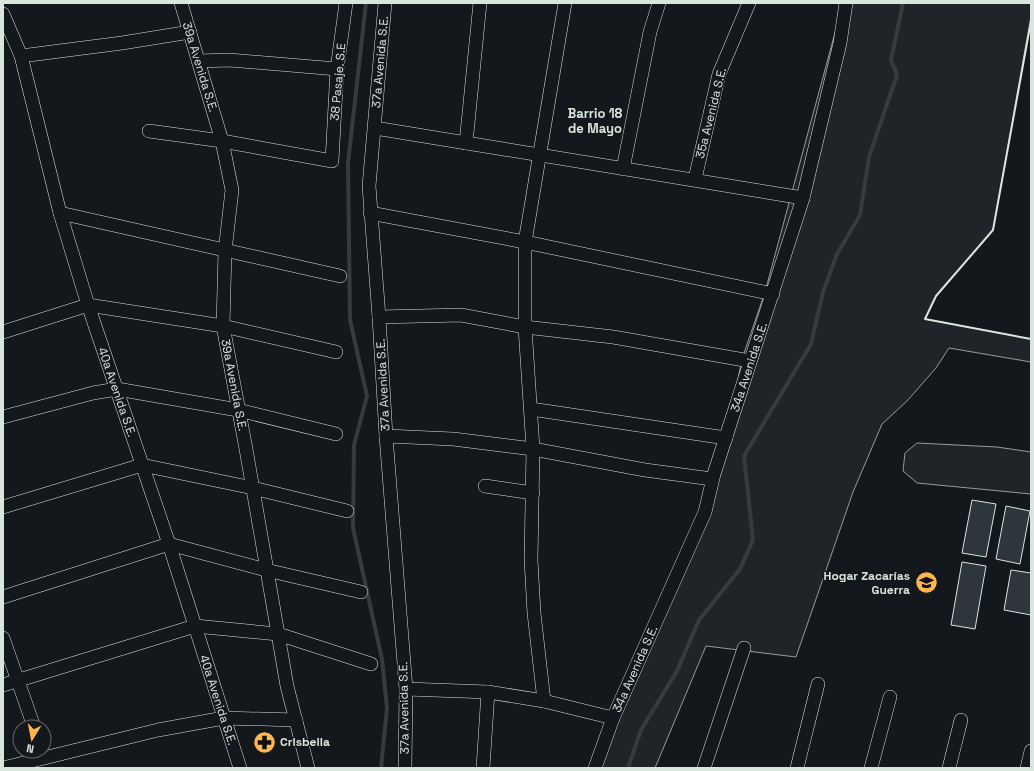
<svg xmlns="http://www.w3.org/2000/svg" width="1034" height="771" font-family="'Space Grotesk',sans-serif">
<style>
.green{fill:#202428;stroke:#939e99}
.lines{fill:none;stroke-linecap:round;stroke-linejoin:round}
.stream{stroke:#363b3e;stroke-width:4}
.building{fill:#2c363c;stroke:#d8e6dc}
.street-casing{stroke:#d8e6dc;stroke-width:14}
.street{stroke:#14181c;stroke-width:13}
.wall{stroke:#d8e6dc;stroke-width:2}
.labels{text-anchor:middle;stroke-width:3;stroke-linejoin:round;paint-order:stroke}
.street-label{font-size:12px;fill:#d8e6dc;stroke:#14181c}
.poi-label{font-size:12px;font-weight:bold;fill:#d8e6dc;stroke:#14181c;text-anchor:end}
.neighbourhood-label{font-size:13px;font-weight:bold;fill:#d8e6dc;stroke:#14181c}
</style>
<rect width="100%" height="100%" fill="#14181c"/>
<g class="green">
<path d="M 843,3 L 1031,3 L 1031,16 L 993,230 L 936,296 L 925,319 L 1031,339 L 1031,362 L 949,348 L 936,368 L 907,401 L 882,424 L 853,492 L 796,657 L 706,646 L 655,768 L 595,768 L 705,512 L 726,438 L 742,359 L 765,292 Z"/>
<path d="M 917,443 L 997,447 L 1031,452 L 1031,494 L 917,483 L 903,471 L 905,453 Z"/>
</g>
<g class="lines">
<g class="stream">
<path d="M 366,3 L 348,163 L 350,320 L 367,396 L 354,445 L 353,528 L 382,659 L 387,708 L 381,768"/>
<path d="M 628,768 L 641,730 L 677,671 L 699,620 L 740,569 L 753,540 L 744,456 L 811,344 L 823,292 L 837,254 L 860,215 L 869,157 L 897,75 L 891,60 L 903,3"/>
</g>
</g>
<g class="building">
<path d="M 972,500 L 996,504 L 986,557 L 962,553 Z"/>
<path d="M 1006,506 L 1030,511 L 1020,564 L 996,559 Z"/>
<path d="M 962,562 L 986,566 L 975,629 L 951,625 Z"/>
<path d="M 1011,570 L 1031,573 L 1031,615 L 1004,610 Z"/>
</g>
<g class="lines">
<defs>
<g id="street">
<path d="M 181,3 L 222,141 L 232,190 L 225,251 L 223,326 L 246,449 L 287,686 L 308,768"/>
<path d="M 385,3 L 369,186 L 379,317 L 386,436 L 406,689 L 405,768"/>
<path d="M 3,14 L 21,56 L 60,213 L 88,305 L 169,544 L 240,768"/>
<path d="M 21,56 L 122,43 L 190,32"/>
<path d="M 199,61 L 229,60 L 337,69"/>
<path d="M 375,128 L 803,198"/>
<path d="M 149,131 L 222,141 L 332,161 L 337,69 L 346,3"/>
<path d="M 466,143 L 480,3"/>
<path d="M 623,169 L 650,32 L 659,3"/>
<path d="M 695,179 L 719,74 L 749,3"/>
<path d="M 60,213 L 340,276"/>
<path d="M 370,213 L 525,242 L 773,294"/>
<path d="M 379,317 L 461,315 L 525,327 L 613,337 L 750,361"/>
<path d="M 3,332 L 88,305 L 223,326 L 336,352"/>
<path d="M 531,409 L 726,438"/>
<path d="M 3,417 L 93,393 L 117,389 L 238,410 L 336,434"/>
<path d="M 386,436 L 453,439 L 533,449 L 645,470 L 712,479"/>
<path d="M 485,486 L 533,493"/>
<path d="M 3,507 L 142,465 L 253,488 L 347,511"/>
<path d="M 3,597 L 169,544 L 266,570 L 361,592"/>
<path d="M 3,638 L 34,727"/>
<path d="M 3,685 L 195,626 L 278,634 L 371,664"/>
<path d="M 406,689 L 488,692 L 544,701 L 613,718"/>
<path d="M 544,701 L 534,613 L 531,560 L 533,449 L 525,327 L 525,242 L 565,3"/>
<path d="M 3,768 L 158,730 L 224,718 L 296,720"/>
<path d="M 483,768 L 488,692"/>
<path d="M 595,768 L 613,718 L 705,512 L 714,474 L 803,198 L 840,43 L 846,3"/>
<path d="M 704,768 L 744,648"/>
<path d="M 797,768 L 818,684"/>
<path d="M 871,768 L 890,697"/>
<path d="M 949,768 L 961,720"/>
<path d="M 1027,768 L 1031,751"/>
</g>
</defs>
<use href="#street" class="street-casing"/>
<use href="#street" class="street"/>
<path class="wall" d="M 1031,21 L 993,230 L 936,296 L 925,319 L 1031,339"/>
</g>
<defs>
<symbol id="school-disc" viewBox="-11 -11 22 22"><circle r="9.5" fill="#ffb74d" stroke="#14181c"/><path d="M0-5L7-2L0 1L-7-2ZM-4 1L0 2.5L4 1V4Q0 6-4 4Z" fill="#111"/></symbol>
<symbol id="pharmacy-disc" viewBox="-11 -11 22 22"><circle r="9.5" fill="#ffb74d" stroke="#14181c"/><path d="M-2-6h4v4h4v4h-4v4h-4v-4h-4v-4h4Z" fill="#111"/></symbol>
</defs>
<g fill-rule="evenodd">
<use href="#school-disc" x="914" y="570" width="25" height="25"/>
<use href="#pharmacy-disc" x="252" y="730" width="25" height="25"/>
</g>
<g class="labels">
<g class="street-label">
<text transform="translate(380 62) rotate(-85)" y="4">37a Avenida S.E.</text>
<text transform="translate(200 67) rotate(73)" y="4">39a Avenida S.E.</text>
<text transform="translate(338 82) rotate(-85)" y="4">38 Pasaje. S.E</text>
<text transform="translate(711 113) rotate(-76)" y="4">35a Avenida S.E.</text>
<text transform="translate(749 367) rotate(-72)" y="4">34a Avenida S.E.</text>
<text transform="translate(234 385) rotate(79)" y="4">39a Avenida S.E.</text>
<text transform="translate(383 385) rotate(-93)" y="4">37a Avenida S.E.</text>
<text transform="translate(117 392) rotate(71)" y="4">40a Avenida S.E.</text>
<text transform="translate(635 669) rotate(-66)" y="4">34a Avenida S.E.</text>
<text transform="translate(218 700) rotate(72)" y="4">40a Avenida S.E.</text>
<text transform="translate(404 708) rotate(-91)" y="4">37a Avenida S.E.</text>
</g>
<g class="poi-label">
<text x="910" y="580">Hogar Zacarías<tspan x="910" dy="14">Guerra</tspan></text>
<text x="280" y="746" text-anchor="start">Crisbella</text>
</g>
<g class="neighbourhood-label">
<text x="595" y="118">Barrio 18<tspan x="595" dy="15">de Mayo</tspan></text>
</g>
</g>
<rect width="1034" height="771" fill="none" stroke="#d8e6dc" stroke-width="8"/>
<g transform="translate(32 739) rotate(190)"><circle r="19" fill="#14181c" stroke="#626a69"/>
<path d="M0-3L7 15L0 10L-7 15Z" fill="#ffb74d"/>
<text y="-6" font-size="11" font-weight="bold" text-anchor="middle" fill="#d8e6dc">N</text>
</g>
</svg>
